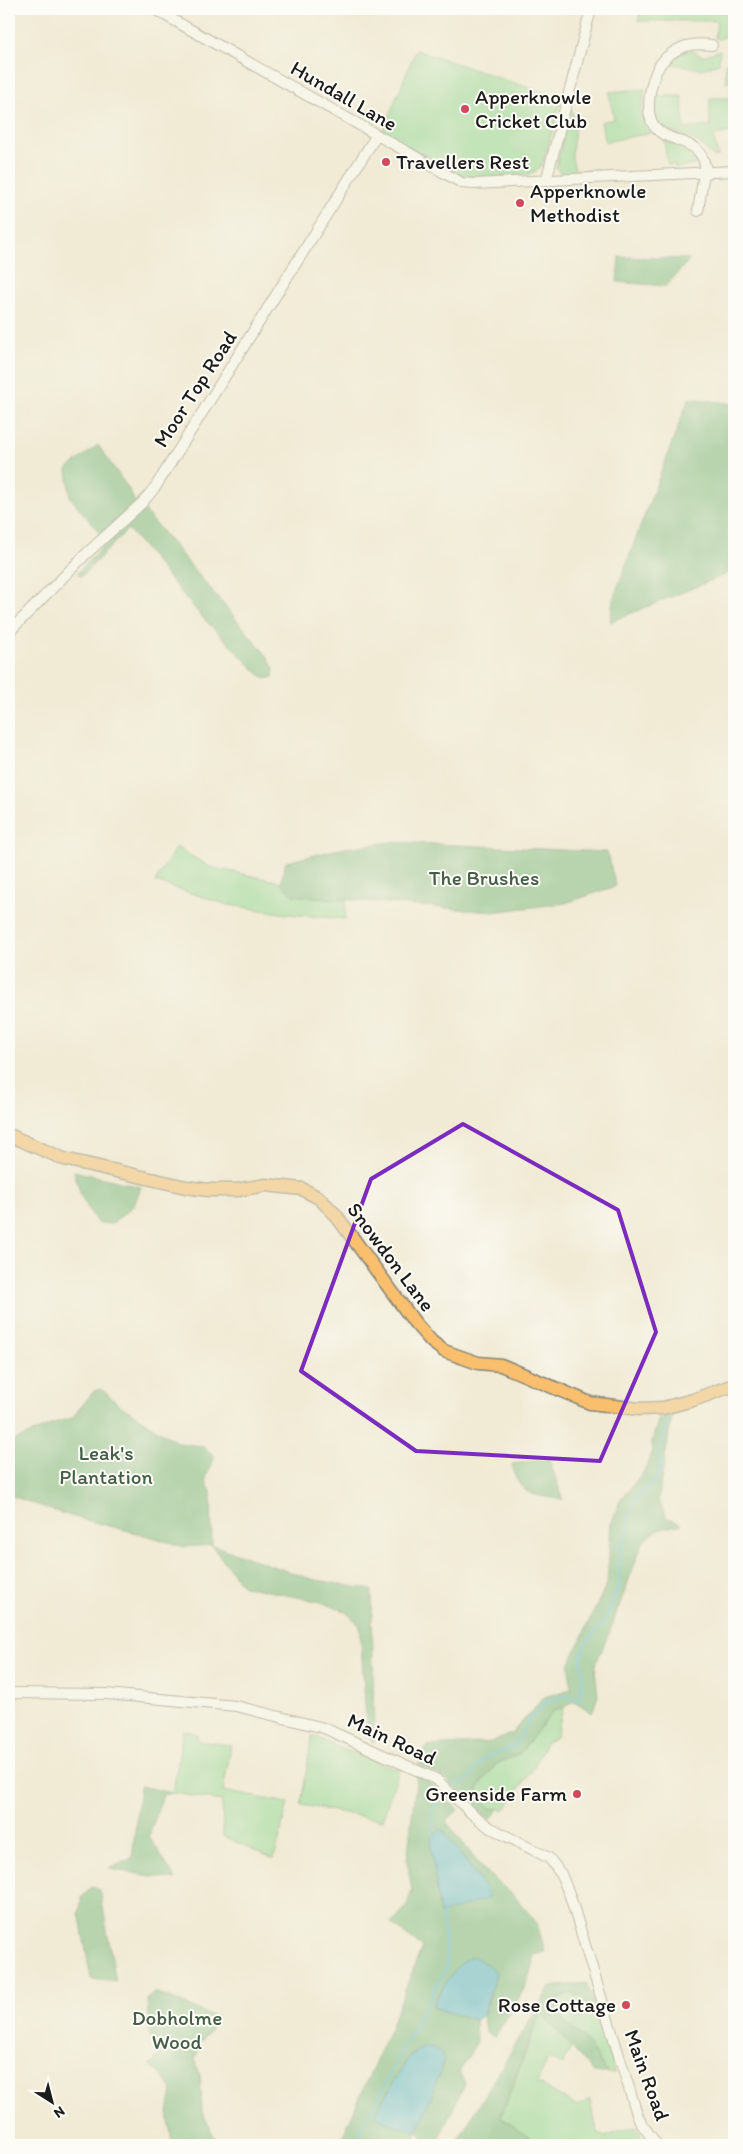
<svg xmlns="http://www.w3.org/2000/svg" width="743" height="2154" font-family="Itim,sans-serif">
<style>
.green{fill:#8dd996;stroke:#547a59}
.forest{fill:#72b97f;stroke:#476a4e}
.water{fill:#51b7cf;stroke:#366a76}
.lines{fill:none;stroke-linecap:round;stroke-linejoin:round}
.stream{stroke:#51b7cf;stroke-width:2.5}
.minor-casing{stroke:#868478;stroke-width:12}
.major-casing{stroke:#868478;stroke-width:15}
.minor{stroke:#fff;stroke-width:10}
.major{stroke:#f9bf6d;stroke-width:12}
.marked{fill:none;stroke:#7b2cbf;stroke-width:4;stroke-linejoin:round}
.poi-dot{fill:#d1495b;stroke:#fdfcf7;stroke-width:2}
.labels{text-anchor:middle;stroke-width:4;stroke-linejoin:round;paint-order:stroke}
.street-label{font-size:21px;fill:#1c1c1c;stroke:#fdfcf7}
.poi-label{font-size:21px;fill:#1c1c1c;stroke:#fdfcf7;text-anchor:start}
.park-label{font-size:21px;fill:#445e47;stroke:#fdfcf7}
</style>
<rect width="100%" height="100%" fill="#fdfcf7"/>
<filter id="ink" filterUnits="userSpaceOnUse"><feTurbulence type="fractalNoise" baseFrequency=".02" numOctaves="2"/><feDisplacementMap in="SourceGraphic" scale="10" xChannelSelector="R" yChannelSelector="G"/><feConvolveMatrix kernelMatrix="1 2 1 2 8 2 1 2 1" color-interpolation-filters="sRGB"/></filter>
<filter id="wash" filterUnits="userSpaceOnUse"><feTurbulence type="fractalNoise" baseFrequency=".0096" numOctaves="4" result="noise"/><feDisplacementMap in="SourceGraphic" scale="20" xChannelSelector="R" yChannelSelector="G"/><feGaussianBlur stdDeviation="1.12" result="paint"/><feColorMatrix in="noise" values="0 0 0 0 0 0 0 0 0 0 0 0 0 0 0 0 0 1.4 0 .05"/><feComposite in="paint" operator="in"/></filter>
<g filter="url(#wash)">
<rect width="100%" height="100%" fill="#f1ebd5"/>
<g class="green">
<path d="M 690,9 L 734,9 L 734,34 L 719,39 L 715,38 L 717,21 L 638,21 L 640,12 L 690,11 Z"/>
<path d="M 416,50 L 562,99 L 543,163 L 536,171 L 523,176 L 465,177 L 382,133 Z"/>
<path d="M 690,50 L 703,56 L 720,50 L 719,63 L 702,69 L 668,63 L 682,53 Z"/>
<path d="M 725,63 L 734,63 L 734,131 L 713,136 L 718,156 L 713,157 C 707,150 701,143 692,139 C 667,127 651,134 654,96 L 682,96 L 684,129 L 710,126 L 710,98 L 731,98 L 731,82 L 726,83 Z"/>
<path d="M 645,89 L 641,113 L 650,133 L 605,142 L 601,122 L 614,119 L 609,92 Z"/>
<path d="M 570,108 C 583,127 564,153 577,172 L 597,169 L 600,173 L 564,174 L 559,172 L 556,167 Z"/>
<path d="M 664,141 L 692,150 L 698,158 L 697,163 L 694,165 L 675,168 L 674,164 L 668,165 Z"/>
<path d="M 176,847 L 210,867 L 281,882 L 293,895 L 346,899 L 345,919 L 287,914 L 229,905 L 155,882 Z"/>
<path d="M 563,1708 L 556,1737 L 545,1744 L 534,1767 L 505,1809 L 490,1808 L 477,1793 L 480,1785 L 496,1764 L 520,1753 L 553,1711 Z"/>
<path d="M 183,1730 L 197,1734 L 198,1741 L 231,1745 L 223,1791 L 288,1803 L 274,1859 L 223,1836 L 222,1801 L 173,1793 Z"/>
<path d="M 312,1735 L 337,1747 L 399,1770 L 382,1820 L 301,1805 Z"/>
<path d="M 570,1993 L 583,1997 L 589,2010 L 599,2022 L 615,2073 L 608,2073 L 582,2036 L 566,2024 L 557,2012 L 559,1998 Z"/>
<path d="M 541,2011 L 572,2046 L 562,2065 L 548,2058 L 537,2083 L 577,2106 L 590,2099 L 597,2131 L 604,2137 L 634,2127 L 648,2145 L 551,2145 L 551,2142 L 538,2144 L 501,2117 Z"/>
</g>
<g class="forest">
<path d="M 619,257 L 690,259 L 666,286 L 617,282 Z"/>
<path d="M 689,398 L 734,404 L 734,571 L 610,622 L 613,599 Z"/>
<path d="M 98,445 L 130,491 L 140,515 L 143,509 L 268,657 L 274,669 L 273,677 L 265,679 L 257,672 L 202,617 L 128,529 L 81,577 L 77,573 L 107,542 L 70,497 L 67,469 Z"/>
<path d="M 392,842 L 607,852 L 616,886 L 566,903 L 492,912 L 293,895 L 281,882 L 286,862 L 339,849 Z"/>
<path d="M 74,1171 L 141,1187 L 134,1205 L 112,1224 L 97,1223 L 81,1196 Z"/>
<path d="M 101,1389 L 118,1404 L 178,1443 L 201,1446 L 214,1455 C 214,1471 199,1474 211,1491 L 212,1545 L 311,1579 L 372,1590 L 374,1743 L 367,1736 L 360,1626 L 346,1612 L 321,1602 L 243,1586 L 211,1545 L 183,1547 L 156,1538 L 70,1516 L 9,1495 L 9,1443 L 57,1422 L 72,1418 L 94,1391 Z"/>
<path d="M 672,1416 L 658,1500 L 667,1518 L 682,1524 L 657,1530 L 643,1542 L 611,1628 L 595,1666 L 598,1696 L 592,1713 L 574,1701 L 563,1708 L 553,1711 L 520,1753 L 496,1764 L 480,1785 L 477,1793 L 490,1808 L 499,1809 L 490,1820 L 445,1778 L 418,1765 L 427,1746 L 493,1742 L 512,1733 L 544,1697 L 571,1689 L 569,1664 L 607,1584 L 611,1524 L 620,1501 L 644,1471 L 652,1451 L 652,1440 L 659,1418 Z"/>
<path d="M 549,1459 L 563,1500 C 532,1494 520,1498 512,1464 Z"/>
<path d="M 417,1774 L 436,1787 L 458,1810 L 446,1821 L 482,1868 L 516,1898 L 537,1923 L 545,1952 L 533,1955 C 533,1984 509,2012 495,2037 L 485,2032 L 483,2015 L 491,1994 L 442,1988 L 433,2004 L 434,2008 L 475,2020 L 476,2043 L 459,2072 L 465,2083 L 437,2143 L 423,2139 L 417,2130 L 412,2145 L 339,2145 L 390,2028 L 422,1947 L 391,1924 L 406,1907 L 412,1891 L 407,1860 Z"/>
<path d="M 140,1786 L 173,1793 L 163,1795 L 149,1836 L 176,1880 L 109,1869 L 132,1858 Z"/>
<path d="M 92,1887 L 100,1890 L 116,1982 L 91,1979 L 79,1913 L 82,1897 Z"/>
<path d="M 587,1983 L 598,2020 L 589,2010 L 583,1997 L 570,1993 L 559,1998 L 557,2012 L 566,2024 L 582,2036 L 608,2073 L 594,2073 L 540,2011 L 501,2117 L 538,2144 L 551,2142 L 551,2145 L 455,2145 L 550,1987 Z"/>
<path d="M 155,1992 L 218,2018 L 201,2043 L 195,2058 L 200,2075 L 202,2111 L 218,2145 L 172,2145 L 168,2112 L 172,2091 L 164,2076 L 149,2066 L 159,2056 L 149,2033 L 147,1999 Z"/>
</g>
<g class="water">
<path d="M 438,1830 L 443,1830 L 486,1889 L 489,1898 L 440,1914 L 431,1847 L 431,1838 Z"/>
<path d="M 473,1956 L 492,1968 L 496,1973 L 483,2015 L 475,2020 L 434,2008 L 433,2004 C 440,1991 459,1959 473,1956 Z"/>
<path d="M 425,2047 L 434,2048 L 442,2055 L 443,2063 L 421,2124 L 416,2130 L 398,2127 L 377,2117 L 376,2111 L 410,2055 Z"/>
</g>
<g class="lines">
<g class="stream">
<path d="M 449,1786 L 465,1783 L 484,1759 L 515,1746 L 530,1718 L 549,1700 L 567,1696 L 579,1700 L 583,1676 L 581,1657 L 584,1646 L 606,1619 L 619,1585 L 620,1546 L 628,1533 L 629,1514 L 636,1498 L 657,1478 L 660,1468 L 659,1452 L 667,1423 L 667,1416"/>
<path d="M 434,1838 L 432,1810 L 445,1790"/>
<path d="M 353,2145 L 447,1965 L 442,1911"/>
</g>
</g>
</g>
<g filter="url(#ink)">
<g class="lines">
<defs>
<g id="minor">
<path d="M 154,9 L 462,183 L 474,184 L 734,171"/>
<path d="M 706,173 C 704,121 636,160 651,88 C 654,74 659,61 672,53 C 685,44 697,43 712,45"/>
<path d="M 546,181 L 591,9"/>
<path d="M 698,211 L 704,173"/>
<path d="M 9,632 L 86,554 L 142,503 L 156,486 L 376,136"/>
<path d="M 9,1693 L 106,1694 L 236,1706 L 324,1728 L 436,1779 L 471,1813 L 489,1827 L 549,1858 L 561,1874 L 570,1896 L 637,2114 L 641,2123 L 657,2145"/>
</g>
<path id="major" d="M 9,1135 L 64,1159 L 186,1187 L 209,1190 L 237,1190 L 266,1185 L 302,1189 L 319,1198 L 335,1214 L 415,1323 L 432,1342 L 444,1351 L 478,1363 L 501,1365 L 590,1403 L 639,1409 L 663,1408 L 693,1400 L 734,1385"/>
</defs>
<use href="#minor" class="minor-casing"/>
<use href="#major" class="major-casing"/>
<use href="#minor" class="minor"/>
<use href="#major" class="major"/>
</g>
</g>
<path d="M0 0H743V2154H0ZM 463,1124 L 618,1210 L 656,1332 L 600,1461 L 416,1451 L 301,1371 L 371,1179 Z" fill="#f1ebd5" fill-opacity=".55" fill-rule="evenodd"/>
<path class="marked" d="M 463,1124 L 618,1210 L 656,1332 L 600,1461 L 416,1451 L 301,1371 L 371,1179 Z"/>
<g class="poi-dot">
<circle cx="465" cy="109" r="5"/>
<circle cx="386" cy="162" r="5"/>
<circle cx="520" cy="203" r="5"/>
<circle cx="577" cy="1794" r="5"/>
<circle cx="626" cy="2005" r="5"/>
</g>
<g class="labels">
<g class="street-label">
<text transform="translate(344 96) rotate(30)" y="7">Hundall Lane</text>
<text transform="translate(195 389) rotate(-57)" y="7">Moor Top Road</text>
<text transform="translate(391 1257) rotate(53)" y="7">Snowdon Lane</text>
<text transform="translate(392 1739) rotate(25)" y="7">Main Road</text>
<text transform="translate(647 2075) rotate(70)" y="7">Main Road</text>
</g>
<g class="poi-label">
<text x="475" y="104">Apperknowle<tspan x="475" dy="24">Cricket Club</tspan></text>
<text x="396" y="169">Travellers Rest</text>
<text x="530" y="198">Apperknowle<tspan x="530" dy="24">Methodist</tspan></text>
<text x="567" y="1801" text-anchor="end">Greenside Farm</text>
<text x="616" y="2012" text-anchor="end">Rose Cottage</text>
</g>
<g class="park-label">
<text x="484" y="885">The Brushes</text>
<text x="106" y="1460">Leak's<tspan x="106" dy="24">Plantation</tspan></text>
<text x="177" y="2025">Dobholme<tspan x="177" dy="24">Wood</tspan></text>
</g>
</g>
<rect width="743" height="2154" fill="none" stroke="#fdfcf7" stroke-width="30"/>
<g transform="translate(52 2102) rotate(144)" stroke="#fdfcf7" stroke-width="4" paint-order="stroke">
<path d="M0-4L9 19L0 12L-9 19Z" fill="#1c1c1c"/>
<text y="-8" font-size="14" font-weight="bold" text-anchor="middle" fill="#1c1c1c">N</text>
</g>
</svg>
